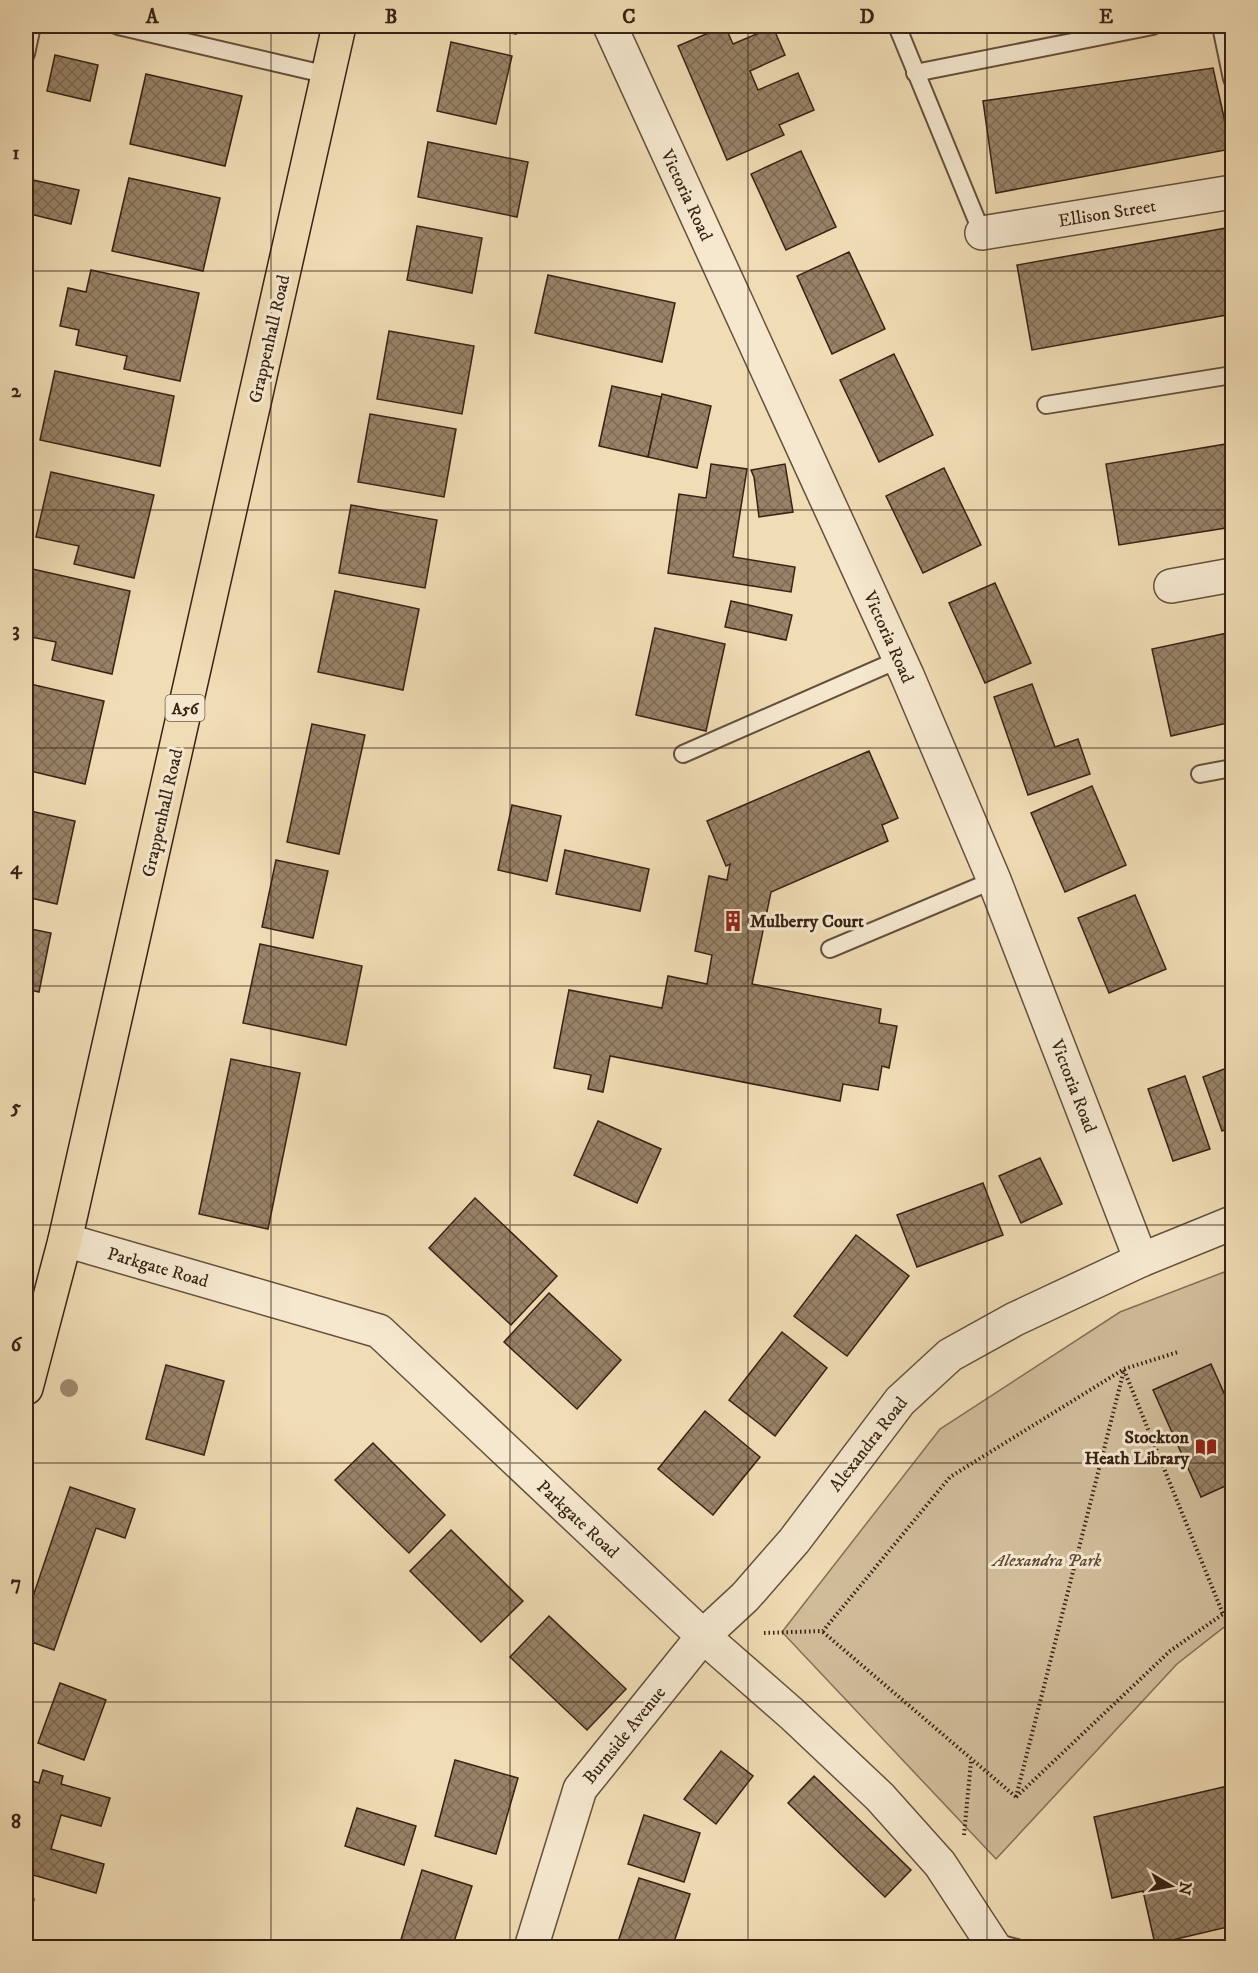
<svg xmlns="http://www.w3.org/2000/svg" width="1258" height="1973" font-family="'IM FELL DW Pica',serif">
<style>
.green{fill:#d1bc9a;stroke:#846f57;stroke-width:1.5}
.building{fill:url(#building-cross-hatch);stroke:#382214;stroke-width:1.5}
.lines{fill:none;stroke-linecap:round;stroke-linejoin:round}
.service-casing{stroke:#66503c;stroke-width:20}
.minor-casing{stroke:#66503c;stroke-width:36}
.primary-casing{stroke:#382214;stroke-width:36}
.path{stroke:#382214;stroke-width:4;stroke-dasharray:1.5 3;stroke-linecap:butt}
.service{stroke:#f5e8cf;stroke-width:16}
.minor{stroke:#f5e8cf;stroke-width:33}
.primary{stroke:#f0dcb5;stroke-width:33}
.tree{fill:#a08b6f}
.grid{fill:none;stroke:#382214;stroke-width:1.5;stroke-opacity:0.55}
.labels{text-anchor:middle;stroke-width:6;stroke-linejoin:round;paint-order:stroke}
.shield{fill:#f5e8cf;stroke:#715d4c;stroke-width:1.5}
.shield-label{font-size:16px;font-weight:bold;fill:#382214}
.street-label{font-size:18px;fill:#382214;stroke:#f5e8cf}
.poi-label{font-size:18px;font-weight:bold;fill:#382214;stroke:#f5e8cf;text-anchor:start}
.park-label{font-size:18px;font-style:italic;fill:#5e4836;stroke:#f5e8cf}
.neatline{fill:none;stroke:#382214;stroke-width:2}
.grid-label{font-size:20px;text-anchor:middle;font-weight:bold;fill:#382214}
</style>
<defs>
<pattern id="building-cross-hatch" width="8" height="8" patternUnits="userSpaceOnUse" patternTransform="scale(1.5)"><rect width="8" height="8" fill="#988368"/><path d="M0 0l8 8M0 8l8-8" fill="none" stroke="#7d6b54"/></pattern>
</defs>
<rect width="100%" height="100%" fill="#f0dcb5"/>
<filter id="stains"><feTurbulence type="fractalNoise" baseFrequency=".00333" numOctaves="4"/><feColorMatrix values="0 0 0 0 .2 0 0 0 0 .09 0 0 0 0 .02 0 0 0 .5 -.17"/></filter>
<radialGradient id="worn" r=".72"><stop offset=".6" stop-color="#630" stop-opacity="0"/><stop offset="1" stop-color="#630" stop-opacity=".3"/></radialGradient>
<path class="green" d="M 1232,1269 L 1232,1625 L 1223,1628 L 1177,1664 L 996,1859 L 782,1632 L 940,1429 L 1120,1312 Z"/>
<g class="building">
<path d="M 478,26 L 518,26 L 516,34 Z"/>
<path d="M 725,26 L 733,44 L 773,27 L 785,55 L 750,71 L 758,90 L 798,73 L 814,110 L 779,125 L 784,135 L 727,160 L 678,46 Z"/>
<path d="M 451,42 L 512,56 L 496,124 L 437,111 Z"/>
<path d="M 55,55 L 98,65 L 90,101 L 47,91 Z"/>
<path d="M 1213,68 L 1231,149 L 996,193 L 983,101 Z"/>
<path d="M 146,74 L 242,96 L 225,166 L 130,144 Z"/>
<path d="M 428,142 L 528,162 L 517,217 L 418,197 Z"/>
<path d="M 801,151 L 836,227 L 786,250 L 751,174 Z"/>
<path d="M 129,178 L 220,198 L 203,271 L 112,251 Z"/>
<path d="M 33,180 L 79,190 L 71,224 L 26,213 Z"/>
<path d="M 417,226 L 482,238 L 472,293 L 407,280 Z"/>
<path d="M 1232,227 L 1232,314 L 1032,350 L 1017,265 Z"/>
<path d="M 849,252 L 885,329 L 832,354 L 797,276 Z"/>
<path d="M 91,270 L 199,293 L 180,381 L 124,369 L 127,356 L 76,345 L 79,330 L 60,326 L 68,288 L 86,292 Z"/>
<path d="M 548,275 L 675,303 L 662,362 L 535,333 Z"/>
<path d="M 389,331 L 474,346 L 462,414 L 377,399 Z"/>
<path d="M 894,354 L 933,435 L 879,462 L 840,380 Z"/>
<path d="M 55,371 L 174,396 L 160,466 L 40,440 Z"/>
<path d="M 26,379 L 33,381 L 28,406 L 26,406 Z"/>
<path d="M 612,386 L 662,397 L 648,457 L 599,446 Z"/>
<path d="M 662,394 L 711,406 L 697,468 L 648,457 Z"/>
<path d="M 370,414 L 456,429 L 444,497 L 358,482 Z"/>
<path d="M 1232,443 L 1232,527 L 1119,545 L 1106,464 Z"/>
<path d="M 711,464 L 747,469 L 733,557 L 795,567 L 791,592 L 668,573 L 679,494 L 706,498 Z"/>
<path d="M 785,464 L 793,512 L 759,517 L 754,477 L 751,470 Z"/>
<path d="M 944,468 L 981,545 L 923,573 L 886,496 Z"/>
<path d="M 51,472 L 154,495 L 134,578 L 74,564 L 79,546 L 36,537 Z"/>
<path d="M 351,505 L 437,520 L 425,588 L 339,573 Z"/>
<path d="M 28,568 L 130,591 L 112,674 L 52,660 L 56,642 L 26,636 Z"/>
<path d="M 995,583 L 1031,663 L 985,683 L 949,603 Z"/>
<path d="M 335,591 L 419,609 L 403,690 L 318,672 Z"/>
<path d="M 731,601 L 792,615 L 786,640 L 725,627 Z"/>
<path d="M 655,628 L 725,644 L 706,731 L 636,715 Z"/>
<path d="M 1232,632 L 1232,722 L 1171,736 L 1152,649 Z"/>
<path d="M 26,683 L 104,701 L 85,784 L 26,770 L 29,753 L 26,752 Z"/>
<path d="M 1032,684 L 1055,747 L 1078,739 L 1090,774 L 1028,795 L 994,697 Z"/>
<path d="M 312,724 L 365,735 L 339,854 L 287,842 Z"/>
<path d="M 869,751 L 898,818 L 882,825 L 888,841 L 771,892 L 752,984 L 881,1009 L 879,1023 L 897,1026 L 889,1068 L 882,1066 L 878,1090 L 843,1084 L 840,1101 L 610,1056 L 603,1092 L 588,1089 L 591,1075 L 554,1068 L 569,990 L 662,1008 L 668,976 L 707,984 L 712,955 L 695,951 L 709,876 L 727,880 L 730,864 L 726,866 L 707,821 Z"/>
<path d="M 1092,786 L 1126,865 L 1065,892 L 1031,813 Z"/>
<path d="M 512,805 L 561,816 L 547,881 L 498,870 Z"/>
<path d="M 26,810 L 75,821 L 57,904 L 26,897 Z"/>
<path d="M 565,850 L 649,869 L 640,911 L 556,894 Z"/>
<path d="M 276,860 L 328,871 L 313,938 L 262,927 Z"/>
<path d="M 1135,895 L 1166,969 L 1109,993 L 1078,918 Z"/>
<path d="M 26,928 L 51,933 L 39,992 L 26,989 Z"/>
<path d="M 260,944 L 362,966 L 346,1045 L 243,1023 Z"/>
<path d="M 26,1013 L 32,1015 L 26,1048 Z"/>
<path d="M 231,1059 L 300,1073 L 268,1229 L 199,1214 Z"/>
<path d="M 1232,1066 L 1232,1127 L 1222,1131 L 1203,1077 Z"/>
<path d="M 1185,1076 L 1210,1149 L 1173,1161 L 1148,1089 Z"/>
<path d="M 598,1121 L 661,1149 L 637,1203 L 574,1175 Z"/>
<path d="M 1040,1158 L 1062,1204 L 1021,1223 L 999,1176 Z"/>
<path d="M 983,1183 L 1003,1235 L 917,1267 L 897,1215 Z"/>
<path d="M 475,1198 L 557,1276 L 511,1325 L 429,1248 Z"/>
<path d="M 856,1235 L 909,1276 L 847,1356 L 794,1316 Z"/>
<path d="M 549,1293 L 621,1360 L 577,1409 L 504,1342 Z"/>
<path d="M 782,1332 L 827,1368 L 775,1436 L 729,1400 Z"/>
<path d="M 1211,1364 L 1232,1411 L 1232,1483 L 1201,1497 L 1153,1390 Z"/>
<path d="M 166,1365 L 224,1381 L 204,1455 L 146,1439 Z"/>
<path d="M 705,1411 L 760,1457 L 713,1515 L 658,1469 Z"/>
<path d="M 373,1443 L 445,1515 L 409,1553 L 335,1480 Z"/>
<path d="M 70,1487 L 135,1509 L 125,1538 L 96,1528 L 54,1650 L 26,1640 L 26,1617 Z"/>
<path d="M 451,1530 L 523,1601 L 481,1642 L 410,1571 Z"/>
<path d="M 549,1616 L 626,1689 L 587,1730 L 510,1657 Z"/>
<path d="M 60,1683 L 106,1700 L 84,1760 L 38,1743 Z"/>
<path d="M 721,1751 L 753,1776 L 716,1824 L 684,1799 Z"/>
<path d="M 455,1760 L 518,1778 L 496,1854 L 435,1836 Z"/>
<path d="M 43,1770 L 63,1776 L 61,1784 L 110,1798 L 101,1826 L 61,1815 L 51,1849 L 104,1864 L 96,1893 L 26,1873 L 26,1779 L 39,1783 Z"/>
<path d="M 814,1776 L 911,1870 L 885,1897 L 788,1803 Z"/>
<path d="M 1232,1785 L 1232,1926 L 1155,1944 L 1143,1891 L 1112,1898 L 1094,1817 Z"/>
<path d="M 357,1808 L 416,1826 L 404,1865 L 345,1846 Z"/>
<path d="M 644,1815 L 700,1833 L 684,1882 L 628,1864 Z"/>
<path d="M 422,1870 L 472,1886 L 452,1948 L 399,1946 Z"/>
<path d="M 639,1878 L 690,1894 L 672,1948 L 616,1948 Z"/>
<path d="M 26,1897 L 34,1899 L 26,1933 Z"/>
</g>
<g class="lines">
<defs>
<g id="service">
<path d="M 118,26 L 328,75"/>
<path d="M 897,26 L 982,233"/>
<path d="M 1221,26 L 1232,79"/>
<path d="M 26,54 L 32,26"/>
<path d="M 915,73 L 1153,26"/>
<path d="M 1046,405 L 1232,375"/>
<path d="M 683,754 L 900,659"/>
<path d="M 1200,774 L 1232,768"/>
<path d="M 830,949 L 994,880"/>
<path d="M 990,1941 L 1017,1948"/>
</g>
<g id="minor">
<path d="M 610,26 L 907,675 L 994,880 L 1141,1260"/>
<path d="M 982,233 L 1232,192"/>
<path d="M 1171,586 L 1232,575"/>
<path d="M 65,1240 L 379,1331 L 704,1637 L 792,1714 L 880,1797 L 940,1864 L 995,1948"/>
<path d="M 531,1948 L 580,1789 L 704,1635 L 745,1597 L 794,1541 L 900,1401 L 950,1355 L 1015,1319 L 1141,1260 L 1232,1223"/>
</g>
<path id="primary" d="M 26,1388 L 65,1240 L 339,26"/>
</defs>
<use href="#service" class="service-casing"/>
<use href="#minor" class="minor-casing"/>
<use href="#primary" class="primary-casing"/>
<g class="path">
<path d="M 1124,1370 L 1223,1614"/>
<path d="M 823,1632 L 1016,1797"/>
<path d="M 764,1633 L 823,1631 L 950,1477 L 1124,1369 L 1178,1352"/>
<path d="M 1016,1797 L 1124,1370"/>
<path d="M 1016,1797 L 1170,1651 L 1223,1614 L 1232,1610"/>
<path d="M 964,1835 L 971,1761"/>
</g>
<use href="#service" class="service"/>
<use href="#minor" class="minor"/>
<use href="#primary" class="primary"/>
</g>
<circle class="tree" cx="69" cy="1388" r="9"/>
<path class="grid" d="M 271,26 L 271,1948M 510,26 L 510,1948M 748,26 L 748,1948M 987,26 L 987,1948M 26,271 L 1232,271M 26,510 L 1232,510M 26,748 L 1232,748M 26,986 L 1232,986M 26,1225 L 1232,1225M 26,1463 L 1232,1463M 26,1702 L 1232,1702"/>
<defs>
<symbol id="building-bare" viewBox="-9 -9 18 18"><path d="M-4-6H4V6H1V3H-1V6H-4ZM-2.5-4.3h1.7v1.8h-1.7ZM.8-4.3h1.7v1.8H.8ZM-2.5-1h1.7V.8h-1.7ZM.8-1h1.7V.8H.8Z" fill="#8f2418" stroke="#f5e8cf" stroke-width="2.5" paint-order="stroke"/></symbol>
<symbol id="library-bare" viewBox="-9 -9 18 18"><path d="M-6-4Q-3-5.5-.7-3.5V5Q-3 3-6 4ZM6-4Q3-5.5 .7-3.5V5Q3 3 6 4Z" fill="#8f2418" stroke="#f5e8cf" stroke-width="2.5" paint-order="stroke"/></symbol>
</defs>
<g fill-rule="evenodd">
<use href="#building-bare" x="718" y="906" width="30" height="30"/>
<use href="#library-bare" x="1191" y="1432" width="30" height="30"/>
</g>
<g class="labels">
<rect class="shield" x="165.5" y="695" width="39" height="26" rx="4.5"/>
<g class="shield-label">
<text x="185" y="714">A56</text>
</g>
<g class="street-label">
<text transform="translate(687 195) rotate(65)" y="6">Victoria Road</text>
<text transform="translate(1107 213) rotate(-9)" y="6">Ellison Street</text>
<text transform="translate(269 339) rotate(-77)" y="6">Grappenhall Road</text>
<text transform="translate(889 637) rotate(66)" y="6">Victoria Road</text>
<text transform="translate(162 813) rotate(-77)" y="6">Grappenhall Road</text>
<text transform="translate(1074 1086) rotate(69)" y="6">Victoria Road</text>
<text transform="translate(158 1267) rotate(16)" y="6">Parkgate Road</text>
<text transform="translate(868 1444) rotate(-52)" y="6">Alexandra Road</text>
<text transform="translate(578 1519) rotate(43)" y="6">Parkgate Road</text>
<text transform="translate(624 1735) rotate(-51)" y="6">Burnside Avenue</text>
</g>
<g class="poi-label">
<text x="750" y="927">Mulberry Court</text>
<text x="1189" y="1443" text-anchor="end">Stockton<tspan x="1189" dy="21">Heath Library</tspan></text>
</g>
<g class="park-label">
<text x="1047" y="1566">Alexandra Park</text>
</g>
</g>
<rect width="1258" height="1973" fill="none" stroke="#f0dcb5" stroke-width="66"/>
<g transform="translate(1171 1886) rotate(100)" stroke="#f5e8cf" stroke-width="4.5" paint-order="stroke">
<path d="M0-4.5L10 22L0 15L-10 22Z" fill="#382214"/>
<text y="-9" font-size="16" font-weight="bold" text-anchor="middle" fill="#382214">N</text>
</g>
<rect x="33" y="33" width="1192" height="1907" class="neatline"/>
<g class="grid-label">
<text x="152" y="23">A</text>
<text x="391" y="23">B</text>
<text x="629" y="23">C</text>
<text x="867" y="23">D</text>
<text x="1106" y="23">E</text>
<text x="16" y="159">1</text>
<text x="16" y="397">2</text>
<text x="16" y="636">3</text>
<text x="16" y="874">4</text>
<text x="16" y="1113">5</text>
<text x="16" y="1351">6</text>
<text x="16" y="1589">7</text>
<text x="16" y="1828">8</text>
</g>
<rect width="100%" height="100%" filter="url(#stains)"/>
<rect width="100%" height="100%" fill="url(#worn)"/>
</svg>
